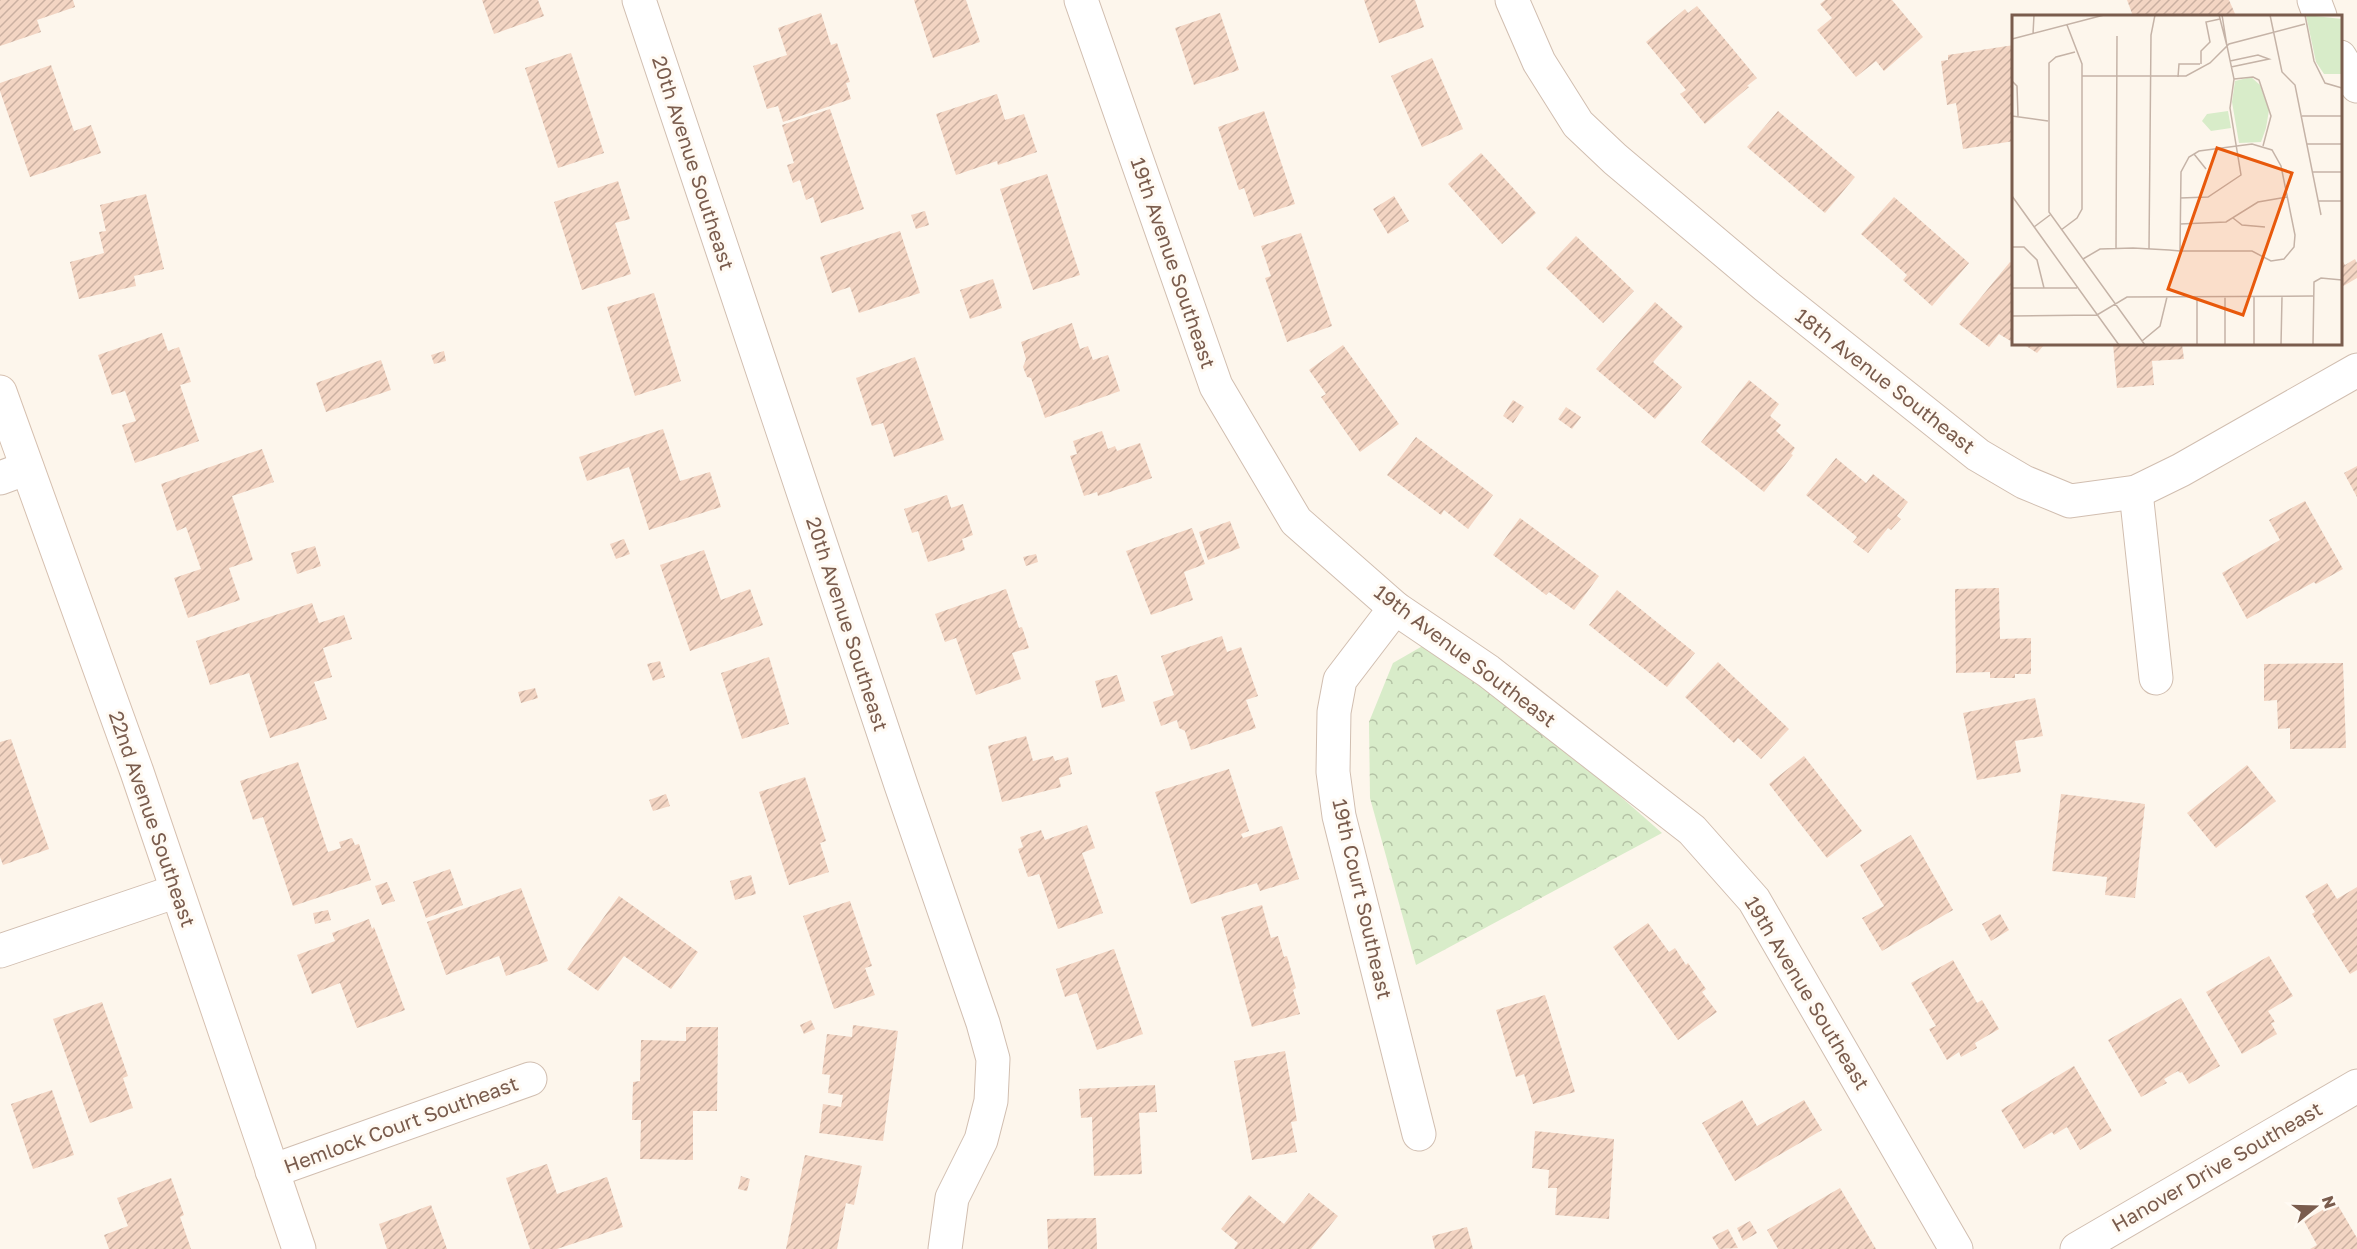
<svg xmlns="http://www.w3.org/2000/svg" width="2357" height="1249" font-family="'Golos Text',sans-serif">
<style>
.park{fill:url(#park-crowns)}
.building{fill:url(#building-hatch)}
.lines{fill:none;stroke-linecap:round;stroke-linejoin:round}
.street-casing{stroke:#d1beb0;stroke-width:35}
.secondary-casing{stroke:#d6c0b0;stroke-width:35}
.street{stroke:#fff;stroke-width:33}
.secondary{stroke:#fff;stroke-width:33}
.labels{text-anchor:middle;stroke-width:6;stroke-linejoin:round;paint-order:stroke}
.street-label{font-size:20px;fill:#7a5c4d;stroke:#fffaf3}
.inset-road{fill:none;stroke:#c5b3a7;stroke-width:1.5}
.view{fill:#e8590c;fill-opacity:0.15;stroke:#e8590c;stroke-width:3}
.inset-edge{fill:none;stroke:#7a5c4d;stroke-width:3}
</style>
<defs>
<pattern id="park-crowns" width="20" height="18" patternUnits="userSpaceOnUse" patternTransform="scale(1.5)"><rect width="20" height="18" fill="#d8ecc9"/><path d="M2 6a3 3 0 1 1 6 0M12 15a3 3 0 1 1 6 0" fill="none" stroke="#b4c2a5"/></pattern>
<pattern id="building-hatch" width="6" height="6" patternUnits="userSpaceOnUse" patternTransform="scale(1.5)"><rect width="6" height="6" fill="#f3d5c3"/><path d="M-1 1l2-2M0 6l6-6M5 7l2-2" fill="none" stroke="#cab0a1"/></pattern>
</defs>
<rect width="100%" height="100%" fill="#fdf6ec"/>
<path class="park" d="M 1426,644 L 1489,681 L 1662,833 L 1416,965 L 1370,798 L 1369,722 L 1393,663 Z"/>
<g class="building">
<path d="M 0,0 L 73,0 L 75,7 L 37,20 L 41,32 L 0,46 Z"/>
<path d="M 482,0 L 538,0 L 544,16 L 494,34 Z"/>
<path d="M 914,0 L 966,0 L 980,42 L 933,58 Z"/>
<path d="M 1364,0 L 1415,0 L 1424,27 L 1379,43 Z"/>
<path d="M 1825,0 L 1892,0 L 1923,37 L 1884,71 L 1876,61 L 1856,77 L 1817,30 L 1832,18 L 1820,4 Z"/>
<path d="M 2127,0 L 2229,0 L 2236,16 L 2133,16 Z"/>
<path d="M 1697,6 L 1757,78 L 1747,86 L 1749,87 L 1705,124 L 1680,94 L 1686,90 L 1646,42 L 1685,9 L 1688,13 Z"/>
<path d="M 821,13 L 831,45 L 837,43 L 850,82 L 846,83 L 851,99 L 783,122 L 778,106 L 767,109 L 753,66 L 787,55 L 778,28 Z"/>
<path d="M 1220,13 L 1239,70 L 1194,85 L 1175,28 Z"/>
<path d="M 2014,45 L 2014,141 L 1963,149 L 1956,103 L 1947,105 L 1941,61 L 1948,60 L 1948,55 Z"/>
<path d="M 571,53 L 604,153 L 558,168 L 525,68 Z"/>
<path d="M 1432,58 L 1463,129 L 1422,147 L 1391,76 Z"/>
<path d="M 51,65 L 74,131 L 91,125 L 101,153 L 30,177 L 0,91 L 0,83 Z"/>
<path d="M 997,94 L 1005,120 L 1024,114 L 1037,152 L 998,165 L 997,161 L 956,175 L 936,114 Z"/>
<path d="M 830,109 L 864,209 L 821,223 L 813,197 L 806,200 L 800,180 L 793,183 L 787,165 L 794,163 L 782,125 Z"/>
<path d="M 1264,111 L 1295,204 L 1254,217 L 1244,188 L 1239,190 L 1218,127 Z"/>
<path d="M 1778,111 L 1855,177 L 1825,213 L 1747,147 Z"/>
<path d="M 1481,153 L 1536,213 L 1502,244 L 1448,184 Z"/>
<path d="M 1047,174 L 1080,275 L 1033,290 L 1000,189 Z"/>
<path d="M 618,181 L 630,219 L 615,223 L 631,274 L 582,290 L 554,202 Z"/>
<path d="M 146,194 L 164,269 L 134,276 L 136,286 L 79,299 L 70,262 L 104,253 L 99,232 L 106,231 L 100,205 Z"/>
<path d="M 1394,196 L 1409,221 L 1388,234 L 1373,209 Z"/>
<path d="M 1894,197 L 1969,263 L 1932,306 L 1903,280 L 1907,275 L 1861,234 Z"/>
<path d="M 925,211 L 929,225 L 916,229 L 911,215 Z"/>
<path d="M 900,231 L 920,293 L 859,313 L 850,287 L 832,293 L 820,257 Z"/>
<path d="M 1301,233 L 1332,326 L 1287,342 L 1265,278 L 1271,276 L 1261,246 Z"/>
<path d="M 1576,236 L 1634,291 L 1603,323 L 1546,268 Z"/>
<path d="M 2340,257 L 2345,265 L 2355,259 L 2357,263 L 2357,278 L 2340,288 Z"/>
<path d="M 2010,262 L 2014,265 L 2014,343 L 1999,334 L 1989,347 L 1959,324 Z"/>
<path d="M 993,279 L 1002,308 L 970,319 L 960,290 Z"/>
<path d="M 654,293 L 681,381 L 635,396 L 607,307 Z"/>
<path d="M 1655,302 L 1683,327 L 1653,362 L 1682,387 L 1655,419 L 1596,369 Z"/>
<path d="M 1072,323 L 1080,349 L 1088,346 L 1093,360 L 1108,355 L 1120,391 L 1045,418 L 1031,378 L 1027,377 L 1023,367 L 1026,359 L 1021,342 Z"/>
<path d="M 162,333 L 168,351 L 179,347 L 191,382 L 180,385 L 199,441 L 135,463 L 122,425 L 136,421 L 125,391 L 112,395 L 98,355 Z"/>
<path d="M 2023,344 L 2045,344 L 2037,353 Z"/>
<path d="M 2113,344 L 2182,344 L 2184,359 L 2152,361 L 2154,385 L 2117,388 Z"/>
<path d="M 1343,345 L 1399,424 L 1360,452 L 1321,397 L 1326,394 L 1309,370 Z"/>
<path d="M 444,351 L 446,361 L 434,364 L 431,355 Z"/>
<path d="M 915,357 L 944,440 L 894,457 L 883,423 L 872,426 L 856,378 Z"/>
<path d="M 381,360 L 391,390 L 326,412 L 316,383 Z"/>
<path d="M 1749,380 L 1779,404 L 1770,416 L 1781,425 L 1776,431 L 1795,448 L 1791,454 L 1793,455 L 1764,492 L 1701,442 Z"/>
<path d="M 1513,400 L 1524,407 L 1513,423 L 1503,416 Z"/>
<path d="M 1566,407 L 1581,417 L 1572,429 L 1558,419 Z"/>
<path d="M 663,429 L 680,481 L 710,472 L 721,507 L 649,530 L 629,467 L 587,481 L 579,457 Z"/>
<path d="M 1102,431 L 1108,449 L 1115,446 L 1117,451 L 1140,443 L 1152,478 L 1098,496 L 1097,492 L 1084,496 L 1070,456 L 1077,454 L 1073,441 Z"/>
<path d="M 1416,437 L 1493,495 L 1468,529 L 1444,510 L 1441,515 L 1387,475 Z"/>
<path d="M 262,449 L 274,482 L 232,496 L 253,560 L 229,568 L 240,600 L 188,618 L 174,578 L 201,569 L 186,527 L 177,531 L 161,484 Z"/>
<path d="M 1836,458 L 1866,483 L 1873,474 L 1908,502 L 1897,516 L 1901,519 L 1891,530 L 1888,528 L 1868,553 L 1853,542 L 1857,537 L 1806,495 Z"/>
<path d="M 2357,466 L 2357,497 L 2344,473 Z"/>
<path d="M 947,495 L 951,508 L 963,504 L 973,535 L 962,539 L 965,550 L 928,562 L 918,531 L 912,533 L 904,509 Z"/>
<path d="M 2305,501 L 2343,569 L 2316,584 L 2314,582 L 2247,619 L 2222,573 L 2280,540 L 2269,520 Z"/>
<path d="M 1520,518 L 1599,576 L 1574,610 L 1549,592 L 1546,595 L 1493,555 Z"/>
<path d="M 1230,521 L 1240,548 L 1208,560 L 1199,532 Z"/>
<path d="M 1192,528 L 1205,564 L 1184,572 L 1193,600 L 1151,615 L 1126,551 Z"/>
<path d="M 624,539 L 630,554 L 616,559 L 610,544 Z"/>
<path d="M 315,546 L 321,566 L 297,574 L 291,553 Z"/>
<path d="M 704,550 L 721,600 L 750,589 L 763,625 L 690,651 L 660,565 Z"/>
<path d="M 1036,554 L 1038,562 L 1026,566 L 1023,557 Z"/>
<path d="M 1999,588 L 2000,639 L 2031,638 L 2031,674 L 2015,674 L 2015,678 L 1990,678 L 1990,672 L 1956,673 L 1955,589 Z"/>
<path d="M 1006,589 L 1019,628 L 1022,627 L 1029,648 L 1012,653 L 1021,679 L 976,695 L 956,638 L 945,642 L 935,614 Z"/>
<path d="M 1617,590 L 1695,653 L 1667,687 L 1589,625 Z"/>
<path d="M 312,603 L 319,623 L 344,615 L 352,639 L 323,648 L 332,677 L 314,682 L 327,719 L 270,738 L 249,673 L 210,685 L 196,641 Z"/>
<path d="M 1222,636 L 1227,652 L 1241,647 L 1258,696 L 1246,700 L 1256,728 L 1191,750 L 1185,731 L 1179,728 L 1177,720 L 1161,726 L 1153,702 L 1174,695 L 1161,656 Z"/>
<path d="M 769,657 L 789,724 L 742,739 L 721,673 Z"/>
<path d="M 660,661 L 665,677 L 653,681 L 647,664 Z"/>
<path d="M 1718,662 L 1789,729 L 1761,759 L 1738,738 L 1734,743 L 1685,697 Z"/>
<path d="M 2343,663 L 2346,748 L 2290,749 L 2290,728 L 2278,729 L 2277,700 L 2264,701 L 2264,664 Z"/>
<path d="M 1117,675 L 1125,701 L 1102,708 L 1095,681 Z"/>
<path d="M 535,688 L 538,698 L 521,703 L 518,692 Z"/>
<path d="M 2035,698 L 2043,736 L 2015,741 L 2021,772 L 1977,780 L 1963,713 Z"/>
<path d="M 1026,736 L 1033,761 L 1053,756 L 1055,761 L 1068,757 L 1072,774 L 1059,778 L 1061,787 L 1002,802 L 988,746 Z"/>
<path d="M 11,739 L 49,849 L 3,865 L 0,857 L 0,742 Z"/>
<path d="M 1804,756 L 1862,831 L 1827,858 L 1769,784 Z"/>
<path d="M 298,762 L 328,852 L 341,848 L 339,842 L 352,838 L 355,845 L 359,844 L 371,880 L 293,906 L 263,817 L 253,820 L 240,781 Z"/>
<path d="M 2247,765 L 2276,801 L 2216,848 L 2187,813 Z"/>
<path d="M 1229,769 L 1249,831 L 1241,834 L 1243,838 L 1282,826 L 1299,879 L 1260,891 L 1257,883 L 1191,904 L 1155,792 Z"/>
<path d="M 805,777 L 826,841 L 820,843 L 829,872 L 789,885 L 759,792 Z"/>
<path d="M 666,794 L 670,806 L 653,811 L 649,800 Z"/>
<path d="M 2061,794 L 2145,804 L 2135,898 L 2105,895 L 2107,877 L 2052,871 Z"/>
<path d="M 1087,825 L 1095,848 L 1082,853 L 1103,913 L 1058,929 L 1039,874 L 1028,877 L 1018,849 L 1023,847 L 1020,837 L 1041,830 L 1045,840 Z"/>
<path d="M 1911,835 L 1953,910 L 1882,951 L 1862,918 L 1884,906 L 1860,865 Z"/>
<path d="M 450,869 L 463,905 L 426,918 L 413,882 Z"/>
<path d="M 751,875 L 756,894 L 735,900 L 730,881 Z"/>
<path d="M 387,882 L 395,901 L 382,905 L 375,886 Z"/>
<path d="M 2327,883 L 2337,899 L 2357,887 L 2357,970 L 2350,974 L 2312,914 L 2315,912 L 2305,896 Z"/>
<path d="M 521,888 L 548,961 L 506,976 L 499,956 L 446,975 L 427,922 Z"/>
<path d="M 619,896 L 698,952 L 671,989 L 624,956 L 598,991 L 567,969 Z"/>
<path d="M 850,901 L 872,966 L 865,968 L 875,995 L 834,1009 L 803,916 Z"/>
<path d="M 1262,905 L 1271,938 L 1278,936 L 1284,957 L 1287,956 L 1296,988 L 1293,990 L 1300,1014 L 1252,1027 L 1221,917 Z"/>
<path d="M 328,910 L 331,920 L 315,924 L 313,913 Z"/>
<path d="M 2000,914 L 2009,930 L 1991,941 L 1982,924 Z"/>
<path d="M 369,919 L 372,929 L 374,927 L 405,1010 L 357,1028 L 340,983 L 312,994 L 297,955 L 335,941 L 332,933 Z"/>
<path d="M 1648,923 L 1669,952 L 1675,948 L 1686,965 L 1688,963 L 1706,989 L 1702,992 L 1717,1012 L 1678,1040 L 1613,947 Z"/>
<path d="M 1114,949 L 1143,1034 L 1097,1050 L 1077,993 L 1065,997 L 1056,969 Z"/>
<path d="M 2269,956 L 2293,996 L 2268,1011 L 2275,1022 L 2271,1023 L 2277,1034 L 2242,1054 L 2206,992 Z"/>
<path d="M 1953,960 L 1977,1003 L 1982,1000 L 1999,1029 L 1975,1043 L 1977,1048 L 1961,1057 L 1959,1052 L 1947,1060 L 1929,1029 L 1936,1026 L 1911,983 Z"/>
<path d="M 1545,995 L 1575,1092 L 1533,1104 L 1524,1074 L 1516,1077 L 1496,1010 Z"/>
<path d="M 2181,998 L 2220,1066 L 2189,1084 L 2182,1072 L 2180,1073 L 2178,1071 L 2164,1079 L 2167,1083 L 2141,1097 L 2108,1040 Z"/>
<path d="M 102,1002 L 128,1076 L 123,1078 L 133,1108 L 90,1123 L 53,1019 Z"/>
<path d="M 811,1020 L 815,1029 L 804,1034 L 800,1025 Z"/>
<path d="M 853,1025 L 898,1031 L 883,1141 L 819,1133 L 823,1104 L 841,1107 L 843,1095 L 828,1093 L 830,1075 L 822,1074 L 827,1034 L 852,1037 Z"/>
<path d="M 686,1027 L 718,1027 L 717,1111 L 693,1111 L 693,1160 L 640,1159 L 641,1120 L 632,1120 L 633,1082 L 640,1081 L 641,1040 L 686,1041 Z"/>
<path d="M 1285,1051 L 1297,1121 L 1291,1122 L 1297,1152 L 1252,1160 L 1234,1061 Z"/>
<path d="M 2074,1066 L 2112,1131 L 2080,1150 L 2067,1127 L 2054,1135 L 2052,1132 L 2024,1149 L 2001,1110 Z"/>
<path d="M 1155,1085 L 1157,1112 L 1139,1113 L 1142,1174 L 1094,1176 L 1092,1117 L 1081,1118 L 1079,1089 Z"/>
<path d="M 52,1090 L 74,1155 L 33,1169 L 11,1104 Z"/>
<path d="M 1742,1100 L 1757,1126 L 1804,1100 L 1822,1130 L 1735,1181 L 1702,1123 Z"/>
<path d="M 1535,1131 L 1614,1139 L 1609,1219 L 1555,1215 L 1557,1188 L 1548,1188 L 1549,1170 L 1532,1168 Z"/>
<path d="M 805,1155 L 862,1166 L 854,1205 L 846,1203 L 837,1249 L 786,1249 Z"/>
<path d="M 547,1164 L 557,1194 L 607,1177 L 623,1227 L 557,1249 L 530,1249 L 506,1178 Z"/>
<path d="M 741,1176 L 750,1179 L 747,1191 L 738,1189 Z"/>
<path d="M 171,1178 L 184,1215 L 180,1217 L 191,1249 L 109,1249 L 104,1235 L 128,1226 L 117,1198 Z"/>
<path d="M 1840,1188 L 1876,1249 L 1778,1249 L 1767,1230 Z"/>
<path d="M 1309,1193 L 1338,1216 L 1311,1249 L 1234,1249 L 1238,1243 L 1221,1229 L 1249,1195 L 1284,1224 Z"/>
<path d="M 2336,1202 L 2357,1238 L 2357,1249 L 2310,1249 L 2317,1245 L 2304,1221 Z"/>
<path d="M 431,1205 L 447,1249 L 387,1249 L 379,1224 Z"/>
<path d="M 1096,1218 L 1097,1249 L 1048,1249 L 1047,1219 Z"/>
<path d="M 1750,1221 L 1757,1233 L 1743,1241 L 1737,1228 Z"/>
<path d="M 1467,1227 L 1473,1249 L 1435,1249 L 1432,1236 Z"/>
<path d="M 1728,1229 L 1738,1248 L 1719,1249 L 1712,1237 Z"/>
</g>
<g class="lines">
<defs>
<g id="street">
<path d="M 639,0 L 901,785 L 983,1023 L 993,1059 L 991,1101 L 981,1140 L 952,1198 L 945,1249"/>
<path d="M 1081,0 L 1216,386 L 1296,521 L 1395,608 L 1488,671 L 1692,830 L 1754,900 L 1956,1249"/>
<path d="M 1512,0 L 1539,62 L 1578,124 L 1615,159 L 1766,286 L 1978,455 L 2024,482 L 2070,501 L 2136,492 L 2181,470 L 2357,370"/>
<path d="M 2314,0 L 2320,16"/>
<path d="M 2340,57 L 2357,86"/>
<path d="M 0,478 L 27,468"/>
<path d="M 2136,492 L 2156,678"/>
<path d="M 1395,608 L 1340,680 L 1334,712 L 1333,772 L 1339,816 L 1419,1134"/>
<path d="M 0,951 L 177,891"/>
<path d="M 272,1171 L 530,1079"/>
<path d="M 2077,1249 L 2357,1086"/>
</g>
<path id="secondary" d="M 0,392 L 137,772 L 299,1249"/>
</defs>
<use href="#street" class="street-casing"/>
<use href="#secondary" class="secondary-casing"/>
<use href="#street" class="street"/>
<use href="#secondary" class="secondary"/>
</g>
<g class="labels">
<g class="street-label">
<text transform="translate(693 163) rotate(72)" y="7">20th Avenue Southeast</text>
<text transform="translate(1173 263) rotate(71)" y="7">19th Avenue Southeast</text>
<text transform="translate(1885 381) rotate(38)" y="7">18th Avenue Southeast</text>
<text transform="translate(847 624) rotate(72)" y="7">20th Avenue Southeast</text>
<text transform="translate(1465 656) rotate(37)" y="7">19th Avenue Southeast</text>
<text transform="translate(152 819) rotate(71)" y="7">22nd Avenue Southeast</text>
<text transform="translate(1362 899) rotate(77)" y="7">19th Court Southeast</text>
<text transform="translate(1807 993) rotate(59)" y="7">19th Avenue Southeast</text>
<text transform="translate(401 1125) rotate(-20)" y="7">Hemlock Court Southeast</text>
<text transform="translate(2217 1167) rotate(-30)" y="7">Hanover Drive Southeast</text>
</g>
</g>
<g transform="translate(2012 15)">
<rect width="330" height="330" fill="#fdf6ec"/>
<path d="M 294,0 L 330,4 L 330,59 L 312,59 L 304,47 ZM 239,62 L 248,70 L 257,95 L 254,113 L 249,127 L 227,128 L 220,87 L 223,66 ZM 216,96 L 219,113 L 199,116 L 190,106 L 195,99 Z" fill="#d8ecc9"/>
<path d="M 307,9 L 320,9 L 318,29 L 305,29 Z" fill="#d8ecc9"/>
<path class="inset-road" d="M 207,0 L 215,31 L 210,0M 258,0 L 270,57 L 283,70 L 309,200M 293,0 L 302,46 L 313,68 L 330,73M 21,19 L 22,0M 0,24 L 92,0M 63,37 L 44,42 L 37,48 L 37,197 L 133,330M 218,46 L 246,40 L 257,44 L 219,52M 189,49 L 189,36 L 198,27 L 194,7 L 208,4M 70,61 L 174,61 L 198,48 L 217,29 L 293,9M 166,62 L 167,49 L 188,49M 222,64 L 241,62 L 247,65 L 259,101 L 251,131M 0,66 L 5,71 L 6,101M 0,101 L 36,106M 290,101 L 330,101M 295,129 L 330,129M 182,139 L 194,154M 300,157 L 330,157M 0,181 L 107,330M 168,183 L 196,182 L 229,160 L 218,93 L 222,64 L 215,31M 306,186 L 330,186M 221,203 L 230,210 L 253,212M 168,209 L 214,207 L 246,187 L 275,182M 22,212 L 38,200M 49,215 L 65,203 L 70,194 L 70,49 L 55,10M 0,232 L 12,232 L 25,245 L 32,273M 104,234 L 105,21M 137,234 L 139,20 L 143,0M 71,244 L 88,234 L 121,233 L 157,235 L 168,236 L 240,236 L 259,246 L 272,244 L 282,232 L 283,220 L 269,151 L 260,135 L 240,129 L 187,136 L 177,142 L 169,157 L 168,236M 0,273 L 65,273M 185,282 L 185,330M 0,301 L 85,300 L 115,282 L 301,281M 130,326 L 148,311 L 155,282M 213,330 L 213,282M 242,330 L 242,282M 269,330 L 270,282M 301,330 L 302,267 L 309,263 L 330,265"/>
<path class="view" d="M 205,133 L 280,158 L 231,300 L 156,274 Z"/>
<rect width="330" height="330" class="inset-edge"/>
</g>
<g transform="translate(2315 1207) rotate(71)" stroke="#fffaf3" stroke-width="4.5" paint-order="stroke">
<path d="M0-4.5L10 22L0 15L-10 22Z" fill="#7a5c4d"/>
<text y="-9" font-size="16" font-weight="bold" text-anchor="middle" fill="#7a5c4d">N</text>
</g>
</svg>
